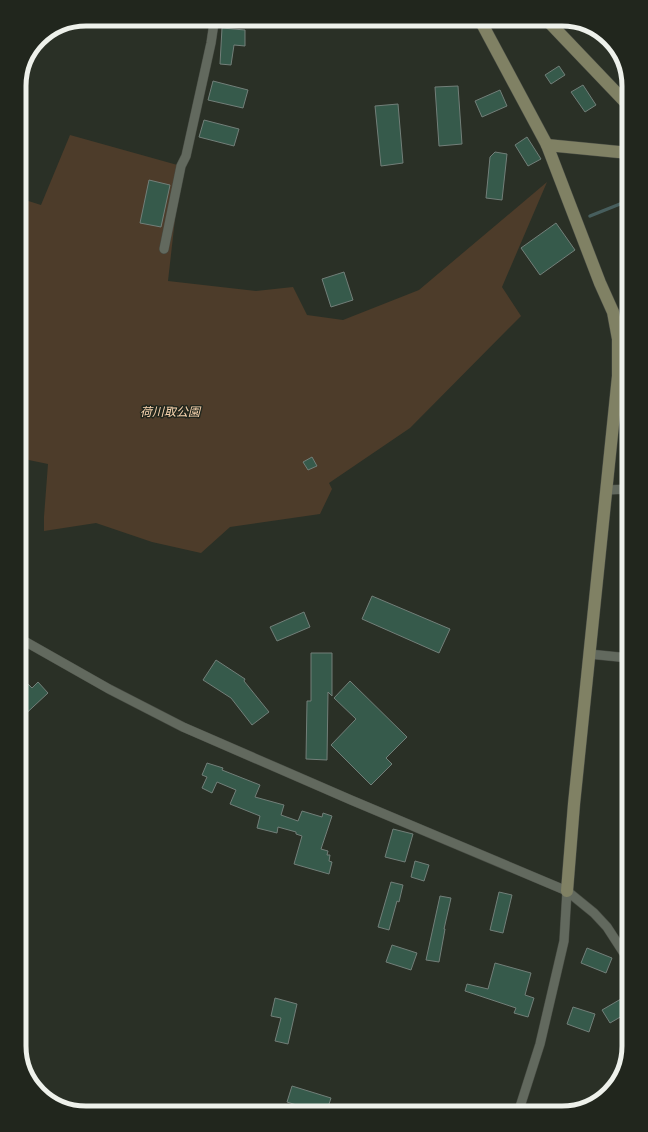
<svg xmlns="http://www.w3.org/2000/svg" width="648" height="1132" font-family="'Times New Roman','Noto Sans JP',serif">
<style>
.green{fill:#4d3c2a}
.lines{fill:none;stroke-linecap:round;stroke-linejoin:round}
.stream{stroke:#475e5d;stroke-width:3.5}
.building{fill:#365a4b;stroke:#727f79}
.street-casing{stroke:#484c44;stroke-width:10}
.secondary-casing{stroke:#484c44;stroke-width:13}
.street{stroke:#62695e;stroke-width:9}
.secondary{stroke:#808164;stroke-width:12}
.labels{text-anchor:middle;stroke-width:3;stroke-linejoin:round;paint-order:stroke}
.park-label{font-size:12px;font-style:italic;fill:#f8d4af;stroke:#21261d}
.rim{fill:none;stroke:#eef1eb;stroke-width:5}
</style>
<rect width="100%" height="100%" fill="#2a3026"/>
<path class="green" d="M 70,135 L 181,166 L 168,281 L 256,291 L 293,287 L 307,315 L 343,320 L 419,290 L 547,182 L 502,287 L 521,316 L 410,428 L 329,483 L 332,489 L 320,514 L 230,527 L 201,553 L 152,542 L 96,523 L 44,531 L 44,517 L 48,464 L 19,458 L 19,198 L 41,205 Z"/>
<g class="lines">
<path class="stream" d="M 590,216 L 620,204 L 629,202"/>
</g>
<g class="building">
<path d="M 222,28 L 245,30 L 245,46 L 234,45 L 231,65 L 220,64 Z"/>
<path d="M 559,66 L 565,75 L 551,84 L 545,75 Z"/>
<path d="M 213,81 L 248,90 L 243,108 L 208,100 Z"/>
<path d="M 583,85 L 596,105 L 585,112 L 571,92 Z"/>
<path d="M 458,86 L 462,144 L 439,146 L 435,87 Z"/>
<path d="M 500,90 L 507,106 L 482,117 L 475,101 Z"/>
<path d="M 398,104 L 403,163 L 381,166 L 375,106 Z"/>
<path d="M 204,120 L 239,129 L 234,146 L 199,137 Z"/>
<path d="M 527,137 L 541,159 L 528,166 L 515,145 Z"/>
<path d="M 495,152 L 507,154 L 502,200 L 486,198 L 490,157 Z"/>
<path d="M 149,180 L 170,185 L 161,227 L 140,223 Z"/>
<path d="M 556,223 L 575,250 L 540,275 L 521,248 Z"/>
<path d="M 344,272 L 353,300 L 331,307 L 322,279 Z"/>
<path d="M 312,457 L 317,466 L 308,470 L 303,462 Z"/>
<path d="M 372,596 L 450,629 L 439,653 L 362,619 Z"/>
<path d="M 304,612 L 310,627 L 277,641 L 270,627 Z"/>
<path d="M 311,653 L 332,653 L 332,696 L 328,692 L 327,760 L 306,759 L 307,701 L 311,701 Z"/>
<path d="M 216,660 L 245,679 L 244,681 L 269,712 L 252,725 L 231,698 L 203,680 Z"/>
<path d="M 19,675 L 32,688 L 38,682 L 48,693 L 19,720 Z"/>
<path d="M 350,681 L 407,737 L 386,758 L 392,764 L 371,785 L 331,745 L 356,719 L 334,698 Z"/>
<path d="M 207,763 L 223,768 L 222,770 L 260,785 L 255,797 L 284,805 L 281,815 L 298,821 L 302,811 L 322,817 L 323,813 L 332,816 L 321,849 L 328,851 L 327,855 L 330,855 L 329,861 L 332,862 L 329,874 L 294,864 L 302,836 L 296,834 L 296,832 L 278,827 L 277,833 L 257,828 L 260,816 L 230,804 L 236,790 L 217,782 L 212,793 L 202,788 L 207,777 L 202,775 Z"/>
<path d="M 393,829 L 413,834 L 405,862 L 385,857 Z"/>
<path d="M 415,861 L 429,865 L 424,881 L 411,877 Z"/>
<path d="M 391,882 L 403,885 L 399,902 L 397,901 L 389,930 L 378,927 Z"/>
<path d="M 499,892 L 512,895 L 503,933 L 490,930 Z"/>
<path d="M 440,896 L 451,898 L 444,929 L 445,929 L 439,962 L 426,960 Z"/>
<path d="M 392,945 L 417,953 L 411,970 L 386,962 Z"/>
<path d="M 587,948 L 612,958 L 606,973 L 581,963 Z"/>
<path d="M 495,963 L 531,973 L 525,995 L 534,998 L 528,1017 L 514,1013 L 516,1008 L 465,991 L 467,984 L 488,989 Z"/>
<path d="M 626,996 L 629,1001 L 629,1012 L 610,1023 L 602,1010 Z"/>
<path d="M 275,998 L 297,1004 L 288,1044 L 275,1041 L 281,1018 L 271,1016 Z"/>
<path d="M 573,1007 L 595,1014 L 589,1032 L 567,1024 Z"/>
<path d="M 292,1086 L 331,1098 L 326,1113 L 322,1113 L 287,1102 Z"/>
</g>
<g class="lines">
<defs>
<g id="street">
<path d="M 164,249 L 181,166 L 186,156 L 211,43 L 214,23"/>
<path d="M 606,490 L 629,489"/>
<path d="M 19,638 L 109,689 L 183,727 L 351,800 L 567,891 L 594,913 L 607,927 L 629,961"/>
<path d="M 589,654 L 629,658"/>
<path d="M 518,1113 L 540,1044 L 564,941 L 567,891"/>
</g>
<g id="secondary">
<path d="M 546,19 L 629,106"/>
<path d="M 480,20 L 547,145 L 600,283 L 613,312 L 618,339 L 618,376 L 574,804 L 567,891"/>
<path d="M 547,145 L 629,153"/>
</g>
</defs>
<use href="#street" class="street-casing"/>
<use href="#secondary" class="secondary-casing"/>
<use href="#street" class="street"/>
<use href="#secondary" class="secondary"/>
</g>
<g class="labels">
<g class="park-label">
<text x="170" y="416">荷川取公園</text>
</g>
</g>
<path d="M0 0H648V1132H0ZM86 26H562A60 60 0 0 1 622 86V1046A60 60 0 0 1 562 1106H86A60 60 0 0 1 26 1046V86A60 60 0 0 1 86 26Z" fill="#21261d" fill-rule="evenodd"/>
<path class="rim" d="M86 26H562A60 60 0 0 1 622 86V1046A60 60 0 0 1 562 1106H86A60 60 0 0 1 26 1046V86A60 60 0 0 1 86 26Z"/>
</svg>
